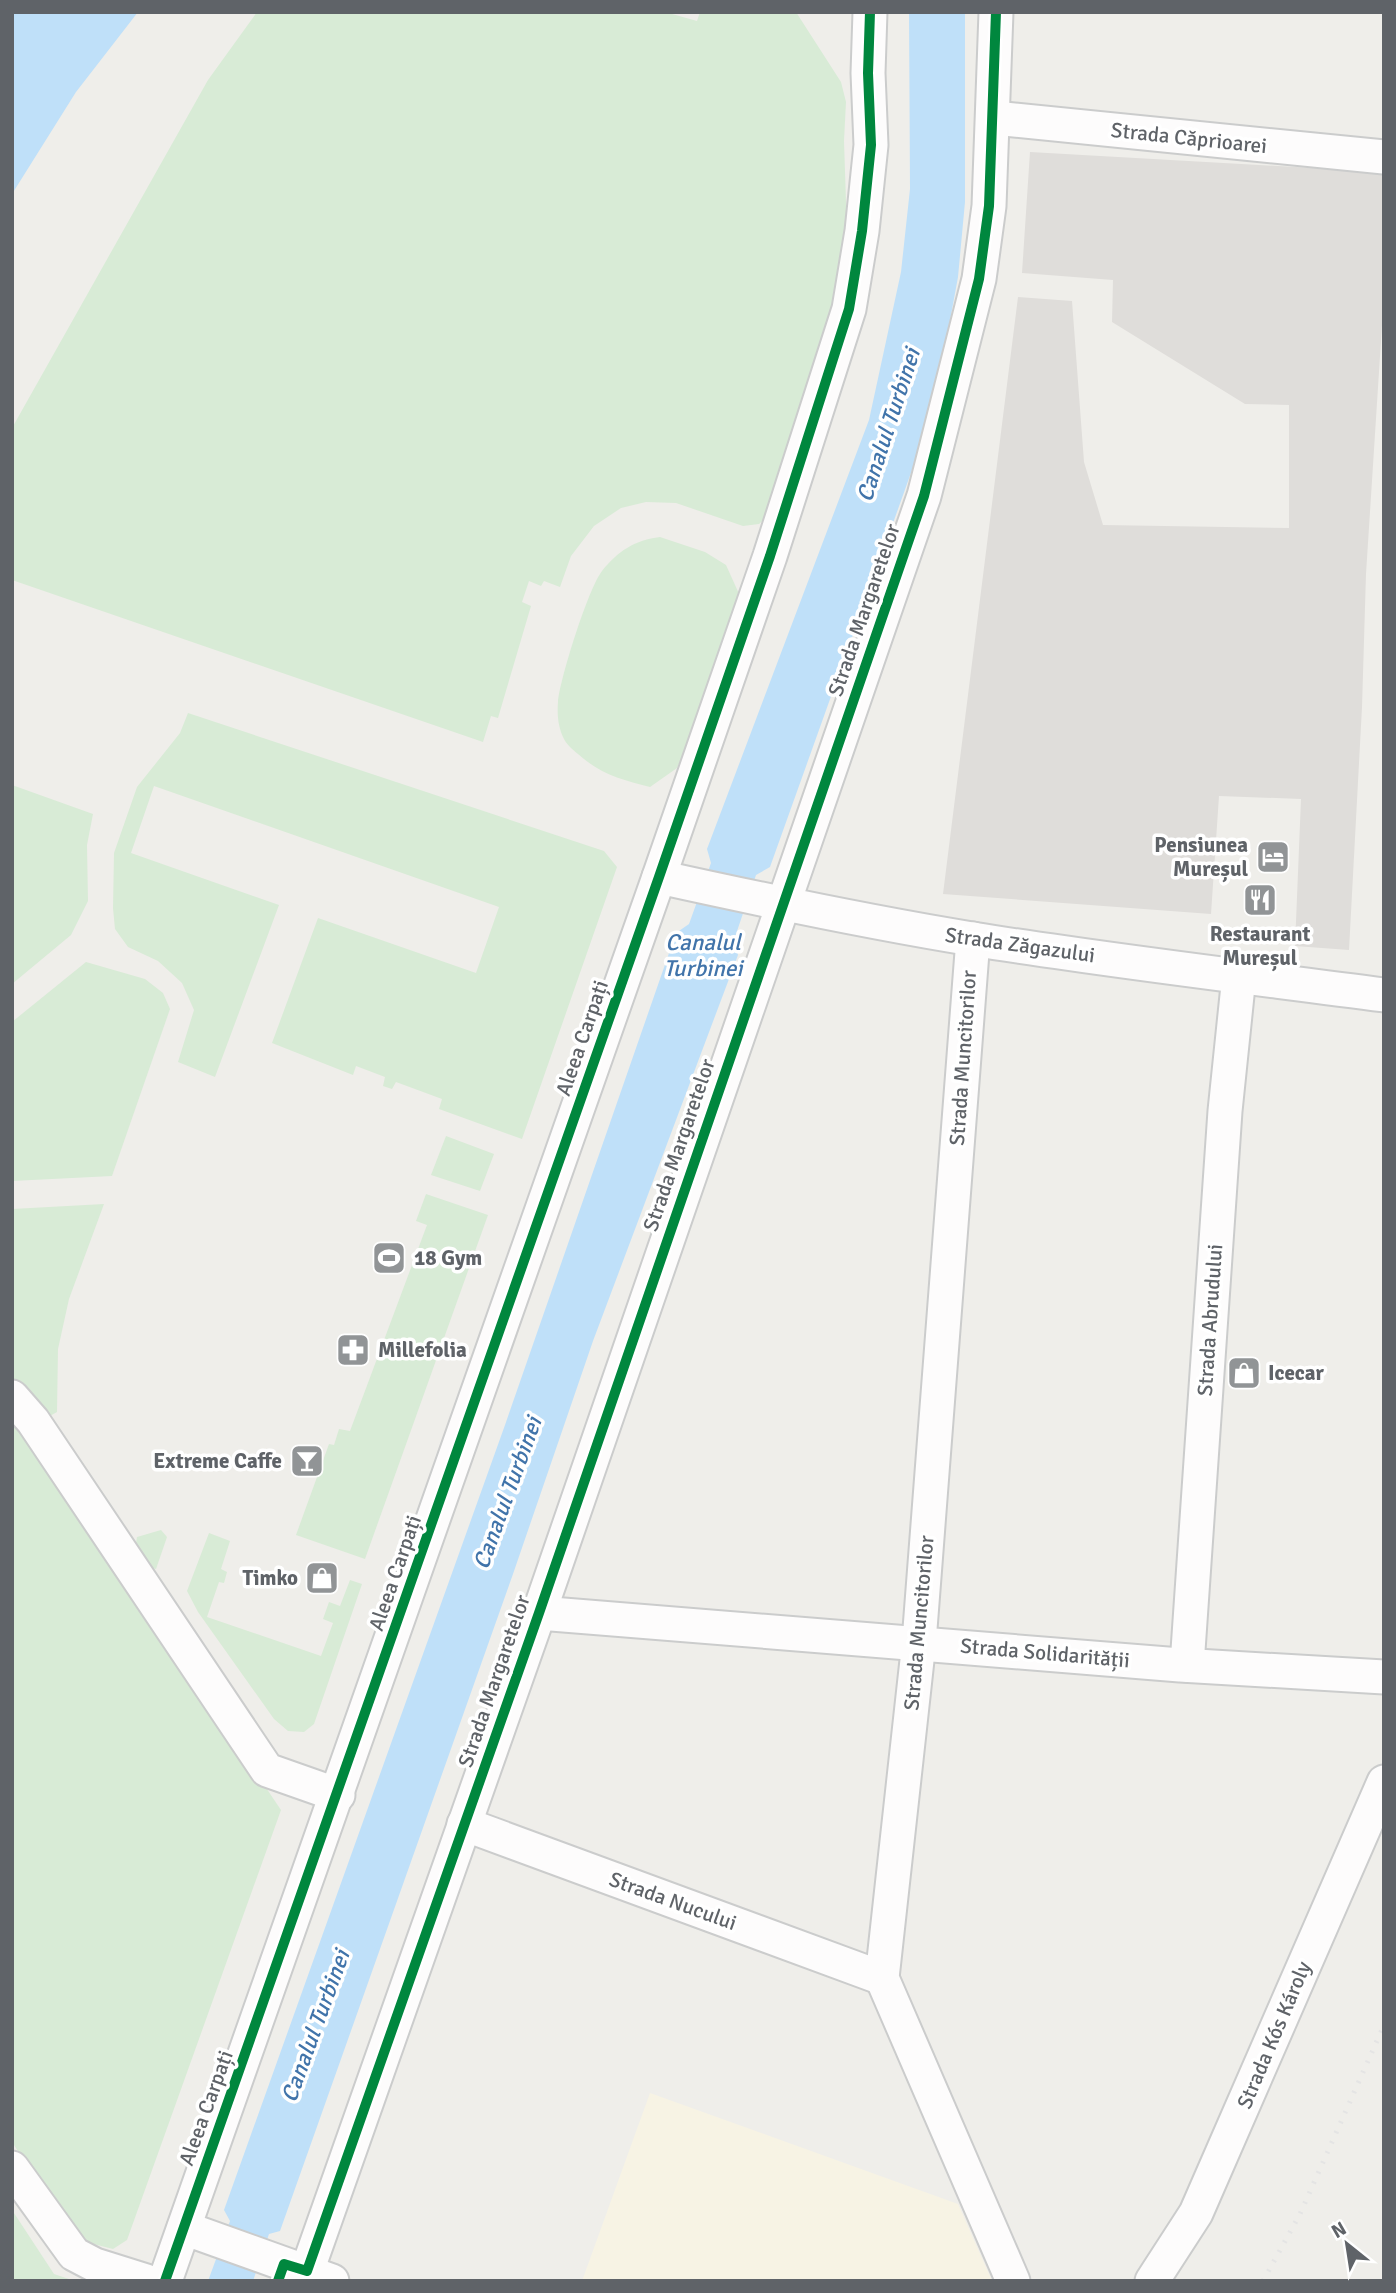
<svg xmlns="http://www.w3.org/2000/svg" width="1396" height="2293" font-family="Signika,sans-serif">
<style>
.commercial{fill:#f7f3e4}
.industrial{fill:#dfddda}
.green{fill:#d8ebd6}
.water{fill:#bfe0f9}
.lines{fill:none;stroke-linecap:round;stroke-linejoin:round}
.minor-casing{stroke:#cbcccc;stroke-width:37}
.minor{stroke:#fdfcfc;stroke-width:33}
.rail{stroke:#e4e4e4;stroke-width:5;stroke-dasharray:2 9;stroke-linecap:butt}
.cycleway-casing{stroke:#fff;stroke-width:15}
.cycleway{stroke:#00873e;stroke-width:10}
.labels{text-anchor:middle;stroke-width:7;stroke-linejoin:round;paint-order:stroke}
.street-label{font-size:21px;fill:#5f6368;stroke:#fff}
.poi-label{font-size:21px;font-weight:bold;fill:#5f6368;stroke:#fff;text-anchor:end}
.water-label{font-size:23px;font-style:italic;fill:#4174aa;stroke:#fff}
</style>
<rect width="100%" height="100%" fill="#efeeea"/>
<path class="commercial" d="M 650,2093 L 958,2204 L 992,2281 L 582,2281 Z"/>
<path class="industrial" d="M 1030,152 L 1384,172 L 1384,294 L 1366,574 L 1362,707 L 1349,950 L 1295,946 L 1301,799 L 1219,796 L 1211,914 L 943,894 L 1018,297 L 1072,301 L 1084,462 L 1103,525 L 1289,528 L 1289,405 L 1245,404 L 1112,322 L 1113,280 L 1022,273 Z"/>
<g class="green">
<path d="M 257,12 L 665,12 L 697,21 L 700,12 L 796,12 L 841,82 L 846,102 L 844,141 L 847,232 L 838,306 L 771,513 L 759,524 L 743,526 L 676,503 L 646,502 L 621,508 L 594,526 L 571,556 L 560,587 L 544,581 L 541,586 L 529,581 L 522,602 L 531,606 L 498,718 L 491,716 L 483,742 L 12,580 L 12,428 L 208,80 Z"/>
<path d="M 660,537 L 705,552 L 726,565 L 740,596 L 689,742 L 677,768 L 650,787 C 622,780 600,774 578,754 C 573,750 567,745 564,739 C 558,727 557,715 558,702 C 560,679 588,589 602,571 C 618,551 635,540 660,537 Z"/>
<path d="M 188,713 L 604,851 L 617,867 L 522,1139 L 439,1109 L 442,1099 L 396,1082 L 392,1089 L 383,1086 L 385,1077 L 356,1066 L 353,1075 L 272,1043 L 318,918 L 476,973 L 499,907 L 154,786 L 131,853 L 279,905 L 215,1077 L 178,1062 L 194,1010 L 182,983 L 158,961 L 128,947 L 115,929 L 113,908 L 114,853 L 137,787 L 180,733 Z"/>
<path d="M 12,785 L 93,814 L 87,845 L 88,901 L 71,935 L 12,984 Z"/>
<path d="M 86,962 L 145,979 L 163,993 L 170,1009 L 112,1176 L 12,1181 L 12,1022 Z"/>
<path d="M 446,1136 L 494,1154 L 480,1191 L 431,1175 Z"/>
<path d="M 426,1194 L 488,1215 L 365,1559 L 296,1535 L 329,1444 L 334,1445 L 339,1429 L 350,1431 L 427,1225 L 416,1221 Z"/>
<path d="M 104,1204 L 69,1299 L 58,1349 L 57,1412 L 48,1417 L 12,1384 L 12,1209 Z"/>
<path d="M 12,1411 L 281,1810 L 127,2240 L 113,2249 L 82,2241 L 69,2229 L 12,2142 Z"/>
<path d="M 161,1530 L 167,1537 L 156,1569 L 144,1566 L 135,1549 L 137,1537 Z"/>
<path d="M 209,1533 L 230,1541 L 221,1569 L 227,1572 L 224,1583 L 219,1582 L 207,1617 L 321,1656 L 333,1623 L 323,1619 L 329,1602 L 340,1606 L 350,1580 L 362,1584 L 314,1724 L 304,1732 L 288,1731 L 274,1719 L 198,1612 L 187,1591 Z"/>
<path d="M 12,2210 L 54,2274 L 75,2281 L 12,2281 Z"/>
</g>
<g class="water">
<path d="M 12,12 L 138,12 L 76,92 L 12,194 Z"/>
<path d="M 909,12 L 965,12 L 965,202 L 958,277 L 942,364 L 927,428 L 770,867 L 756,875 L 734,940 L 738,955 L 593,1341 L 513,1574 L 280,2231 L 269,2234 L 253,2281 L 208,2281 L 230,2221 L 224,2210 L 505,1425 L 676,933 L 689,924 L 711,863 L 707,849 L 869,420 L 901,272 L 910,189 Z"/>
</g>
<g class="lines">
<defs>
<g id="minor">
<path d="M 994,118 L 1384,157"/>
<path d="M 659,877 C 763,900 867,922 972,939 C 1109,961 1247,977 1384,995"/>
<path d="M 973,939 L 919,1642 L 882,1978 L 1013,2281"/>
<path d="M 12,1397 L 33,1421 L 267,1770 L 338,1795"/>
<path d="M 539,1613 L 1180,1665 L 1384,1677"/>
<path d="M 1187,1665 L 1225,1111 L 1239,976"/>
<path d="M 464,1824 L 882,1978"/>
<path d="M 12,2168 L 74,2254 L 95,2265 L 146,2281"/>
<path d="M 184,2228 L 332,2281"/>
<path d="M 307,2271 L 539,1613 L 924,496 L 979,279 L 989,206 L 996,12"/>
<path d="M 165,2281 L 659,877 L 770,556 L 849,309 L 862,231 L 871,145 L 868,73 L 870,12"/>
<path d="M 1152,2281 L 1196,2213 L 1384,1782"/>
</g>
</defs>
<use href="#minor" class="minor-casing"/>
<use href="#minor" class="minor"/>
<path class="rail" d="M 1263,2281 L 1300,2214 L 1384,2025"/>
<defs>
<g id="cycleway">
<path d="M 165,2281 L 659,877 L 770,556 L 849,309 L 862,231 L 871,145 L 868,73 L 870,12"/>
<path d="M 278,2281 L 284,2264 L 307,2271 L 539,1613 L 924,496 L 979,279 L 989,206 L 996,12"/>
</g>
</defs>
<use href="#cycleway" class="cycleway-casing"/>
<use href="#cycleway" class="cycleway"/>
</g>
<defs>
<symbol id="hotel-square" viewBox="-11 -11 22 22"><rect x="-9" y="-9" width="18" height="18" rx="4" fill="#919496" stroke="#fff"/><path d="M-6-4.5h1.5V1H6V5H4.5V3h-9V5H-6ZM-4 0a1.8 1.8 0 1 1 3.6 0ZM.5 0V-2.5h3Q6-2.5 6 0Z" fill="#fff"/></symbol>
<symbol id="restaurant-square" viewBox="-11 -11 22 22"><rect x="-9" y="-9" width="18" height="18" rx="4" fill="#919496" stroke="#fff"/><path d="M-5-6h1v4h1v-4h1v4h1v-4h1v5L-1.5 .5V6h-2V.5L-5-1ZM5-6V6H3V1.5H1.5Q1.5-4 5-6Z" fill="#fff"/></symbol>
<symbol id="stadium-square" viewBox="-11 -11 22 22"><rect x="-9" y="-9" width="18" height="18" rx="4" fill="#919496" stroke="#fff"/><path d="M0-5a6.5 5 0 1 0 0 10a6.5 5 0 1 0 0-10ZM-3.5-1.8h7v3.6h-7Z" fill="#fff"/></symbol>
<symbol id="pharmacy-square" viewBox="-11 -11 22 22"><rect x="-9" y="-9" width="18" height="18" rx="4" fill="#919496" stroke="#fff"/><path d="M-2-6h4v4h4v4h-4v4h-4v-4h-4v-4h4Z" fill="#fff"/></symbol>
<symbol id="shop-square" viewBox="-11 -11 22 22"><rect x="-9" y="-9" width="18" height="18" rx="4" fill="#919496" stroke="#fff"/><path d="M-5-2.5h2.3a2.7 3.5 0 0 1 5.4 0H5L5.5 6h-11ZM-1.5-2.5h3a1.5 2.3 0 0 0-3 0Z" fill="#fff"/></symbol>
<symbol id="bar-square" viewBox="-11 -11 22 22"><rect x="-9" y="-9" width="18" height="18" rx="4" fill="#919496" stroke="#fff"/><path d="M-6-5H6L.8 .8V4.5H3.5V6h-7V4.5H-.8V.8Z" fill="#fff"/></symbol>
</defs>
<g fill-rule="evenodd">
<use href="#hotel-square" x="1254" y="838" width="38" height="38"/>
<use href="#restaurant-square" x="1241" y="881" width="38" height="38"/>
<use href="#stadium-square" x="370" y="1239" width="38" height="38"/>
<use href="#pharmacy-square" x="334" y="1331" width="38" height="38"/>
<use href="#shop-square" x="1225" y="1354" width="38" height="38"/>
<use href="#bar-square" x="288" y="1442" width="38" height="38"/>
<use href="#shop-square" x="303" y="1559" width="38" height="38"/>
</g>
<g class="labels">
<g class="street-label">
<text transform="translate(1189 138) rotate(6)" y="7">Strada Căprioarei</text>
<text transform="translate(864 610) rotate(-71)" y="7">Strada Margaretelor</text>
<text transform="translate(1020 945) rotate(8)" y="7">Strada Zăgazului</text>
<text transform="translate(582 1038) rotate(-71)" y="7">Aleea Carpați</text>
<text transform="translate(963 1058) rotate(-86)" y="7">Strada Muncitorilor</text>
<text transform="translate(679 1145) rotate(-71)" y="7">Strada Margaretelor</text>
<text transform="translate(1210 1320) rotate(-86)" y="7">Strada Abrudului</text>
<text transform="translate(395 1573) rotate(-71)" y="7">Aleea Carpați</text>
<text transform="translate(919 1623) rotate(-85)" y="7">Strada Muncitorilor</text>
<text transform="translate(1045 1653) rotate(5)" y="7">Strada Solidarității</text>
<text transform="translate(494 1681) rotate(-71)" y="7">Strada Margaretelor</text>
<text transform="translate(673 1901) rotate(20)" y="7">Strada Nucului</text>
<text transform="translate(1274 2035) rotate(-67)" y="7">Strada Kós Károly</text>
<text transform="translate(206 2108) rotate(-70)" y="7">Aleea Carpați</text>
</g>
<g class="poi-label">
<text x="1248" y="852">Pensiunea<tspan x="1248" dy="24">Mureșul</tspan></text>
<text x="1260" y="941" text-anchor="middle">Restaurant<tspan x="1260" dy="24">Mureșul</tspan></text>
<text x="414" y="1265" text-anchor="start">18 Gym</text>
<text x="378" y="1357" text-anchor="start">Millefolia</text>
<text x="1268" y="1380" text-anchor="start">Icecar</text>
<text x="282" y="1468">Extreme Caffe</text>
<text x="298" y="1585">Timko</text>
</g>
<g class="water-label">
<text transform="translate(888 425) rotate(-72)" y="8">Canalul Turbinei</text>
<text x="703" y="950">Canalul<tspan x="703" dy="26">Turbinei</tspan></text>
<text transform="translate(507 1493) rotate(-70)" y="8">Canalul Turbinei</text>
<text transform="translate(315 2026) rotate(-70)" y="8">Canalul Turbinei</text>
</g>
</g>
<rect width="1396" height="2293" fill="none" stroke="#5f6368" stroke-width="28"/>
<g transform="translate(1347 2244) rotate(330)" stroke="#ffffff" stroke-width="5" paint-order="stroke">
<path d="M0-5L12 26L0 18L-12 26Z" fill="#5f6368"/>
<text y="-10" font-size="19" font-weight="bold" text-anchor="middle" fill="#5f6368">N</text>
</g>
</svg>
